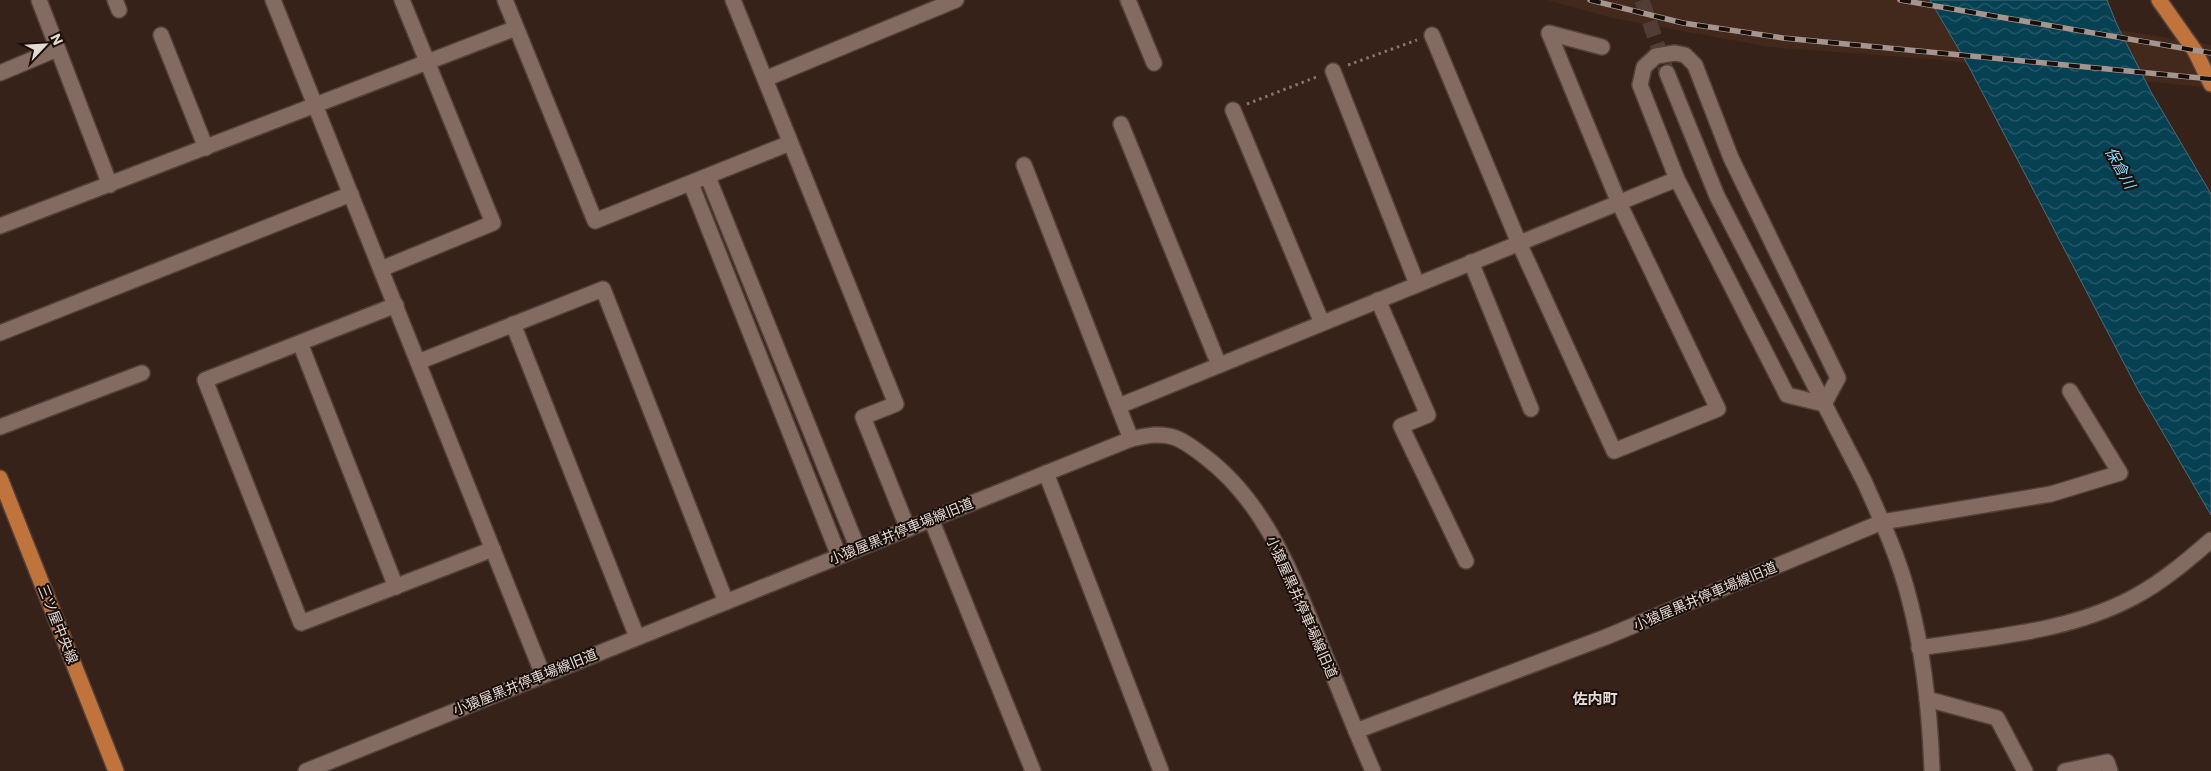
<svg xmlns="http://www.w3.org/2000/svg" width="2211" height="771" font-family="Commissioner,'Noto Sans JP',sans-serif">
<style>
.built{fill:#43281c}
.water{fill:url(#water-waves);stroke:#496e79}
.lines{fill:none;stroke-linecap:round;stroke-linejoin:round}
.minor-tunnel{stroke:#513d35;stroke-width:15;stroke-dasharray:15 8;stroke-linecap:butt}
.minor-casing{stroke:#52403a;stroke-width:18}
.major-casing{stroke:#52403a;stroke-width:18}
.path{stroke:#86746d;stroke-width:3;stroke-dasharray:2.5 4;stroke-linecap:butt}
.minor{stroke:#846b61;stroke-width:15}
.major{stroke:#c0733b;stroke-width:15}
.rail-casing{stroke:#a5958e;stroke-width:5.5}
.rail{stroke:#180e0a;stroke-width:4;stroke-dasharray:11;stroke-linecap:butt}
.labels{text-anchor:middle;stroke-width:4;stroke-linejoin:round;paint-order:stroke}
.street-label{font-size:14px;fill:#e6d8d2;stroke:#180e0a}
.water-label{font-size:15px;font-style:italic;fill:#86d7fa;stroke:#180e0a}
.neighbourhood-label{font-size:15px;font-weight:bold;fill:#e6d8d2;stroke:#180e0a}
</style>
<defs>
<pattern id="water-waves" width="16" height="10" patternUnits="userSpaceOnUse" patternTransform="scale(1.25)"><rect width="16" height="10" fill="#064053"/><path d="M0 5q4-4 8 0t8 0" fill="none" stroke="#2a5b6b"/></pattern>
</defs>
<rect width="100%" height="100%" fill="#372219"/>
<path class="built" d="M 1547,0 L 1936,0 L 2211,45 L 2211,88 L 1931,59 L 1769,47 L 1612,18 Z"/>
<path class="water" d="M 1930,0 L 2107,0 L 2117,25 L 2151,92 L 2211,194 L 2211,515 L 2138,390 L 1968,65 Z"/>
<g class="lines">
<path class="minor-tunnel" d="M 1642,0 L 1667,73"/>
<defs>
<g id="minor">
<path d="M 39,0 L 110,185"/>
<path d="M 115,0 L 119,10"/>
<path d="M 273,0 L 543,675"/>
<path d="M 505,0 L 595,221 L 790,143"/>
<path d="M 733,0 L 896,404 L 863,417 L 908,529"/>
<path d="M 1128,0 L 1154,63"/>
<path d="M 161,35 L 206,148"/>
<path d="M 1432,35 L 1519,243 L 1614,451 L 1718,409 L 1619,203 L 1549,33 L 1602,47"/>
<path d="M 1675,53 L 1685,55 L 1695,65 L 1731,158 L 1838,378 L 1824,404 L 1787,395 L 1677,179 L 1640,85 L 1644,67 L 1656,56 Z"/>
<path d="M 1333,71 L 1417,284"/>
<path d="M 0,73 L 57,49"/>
<path d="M 1667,73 L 1717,196 L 1864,481 C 1881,519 1899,558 1909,598 C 1924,654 1930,714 1932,771"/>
<path d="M 765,79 L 956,0"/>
<path d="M 1233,110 L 1322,323"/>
<path d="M 1121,124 L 1219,365"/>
<path d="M 1024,165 L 1131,439"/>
<path d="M 708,177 L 858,549"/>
<path d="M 691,184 L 839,556"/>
<path d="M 0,226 L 516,28"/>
<path d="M 1471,262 L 1531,409"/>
<path d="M 381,269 L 493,223 L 402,0"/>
<path d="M 1378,300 L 1428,415 L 1401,426 L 1466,561"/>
<path d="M 396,305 L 205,380 L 301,623 L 493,549"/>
<path d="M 513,324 L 637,637"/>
<path d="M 0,333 L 351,194"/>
<path d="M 300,343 L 396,587"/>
<path d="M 418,362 L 603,289 L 726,602"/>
<path d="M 1119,406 L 1677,179"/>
<path d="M 0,427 L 142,373"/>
<path d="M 1046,473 L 1161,771"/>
<path d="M 931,519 L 1033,771"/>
<path d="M 1919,648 C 1991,637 2069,632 2134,597 C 2162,582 2187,561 2211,540"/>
<path d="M 1927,699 L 1997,718 L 2025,771"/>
<path d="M 1356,731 L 1606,637 L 1882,522 L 2051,494 L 2120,473 L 2070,391"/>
<path d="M 306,771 L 1131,439 C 1145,436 1161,432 1176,438 C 1186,442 1195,449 1204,456 C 1267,503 1293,578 1322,648 C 1339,689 1355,730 1373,771"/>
<path d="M 2065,771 L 2107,762 L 2110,771"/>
</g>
<g id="major">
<path d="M 2159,0 L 2195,51 L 2211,84"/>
<path d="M 0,478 L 116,771"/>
</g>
</defs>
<use href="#minor" class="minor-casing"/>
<use href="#major" class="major-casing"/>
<g class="path">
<path d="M 1348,65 L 1417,40"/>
<path d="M 1247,104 L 1319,76"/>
</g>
<use href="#minor" class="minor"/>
<use href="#major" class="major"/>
<defs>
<g id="rail">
<path d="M 1590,0 L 1683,23 L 1783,38 L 2211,79"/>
<path d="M 1900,0 L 2211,53"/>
</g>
</defs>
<use href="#rail" class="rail-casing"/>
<use href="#rail" class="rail"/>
</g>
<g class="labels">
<g class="street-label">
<text transform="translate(901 531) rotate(-22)" y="5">小猿屋黒井停車場線旧道</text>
<text transform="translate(1705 596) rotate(-23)" y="5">小猿屋黒井停車場線旧道</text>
<text transform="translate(1302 607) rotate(66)" y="5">小猿屋黒井停車場線旧道</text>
<text transform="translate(58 624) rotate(68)" y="5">三ツ屋中央線</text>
<text transform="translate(525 682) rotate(-22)" y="5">小猿屋黒井停車場線旧道</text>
</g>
<g class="water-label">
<text transform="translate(2120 168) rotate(61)" y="5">保倉川</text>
</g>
<g class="neighbourhood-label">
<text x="1595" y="704">佐内町</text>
</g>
</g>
<g transform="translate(45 45) rotate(65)" stroke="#180e0a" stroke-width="4" paint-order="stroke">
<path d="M0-4L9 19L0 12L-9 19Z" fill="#e6d8d2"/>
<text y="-8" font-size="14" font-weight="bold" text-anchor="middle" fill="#e6d8d2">N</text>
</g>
</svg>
